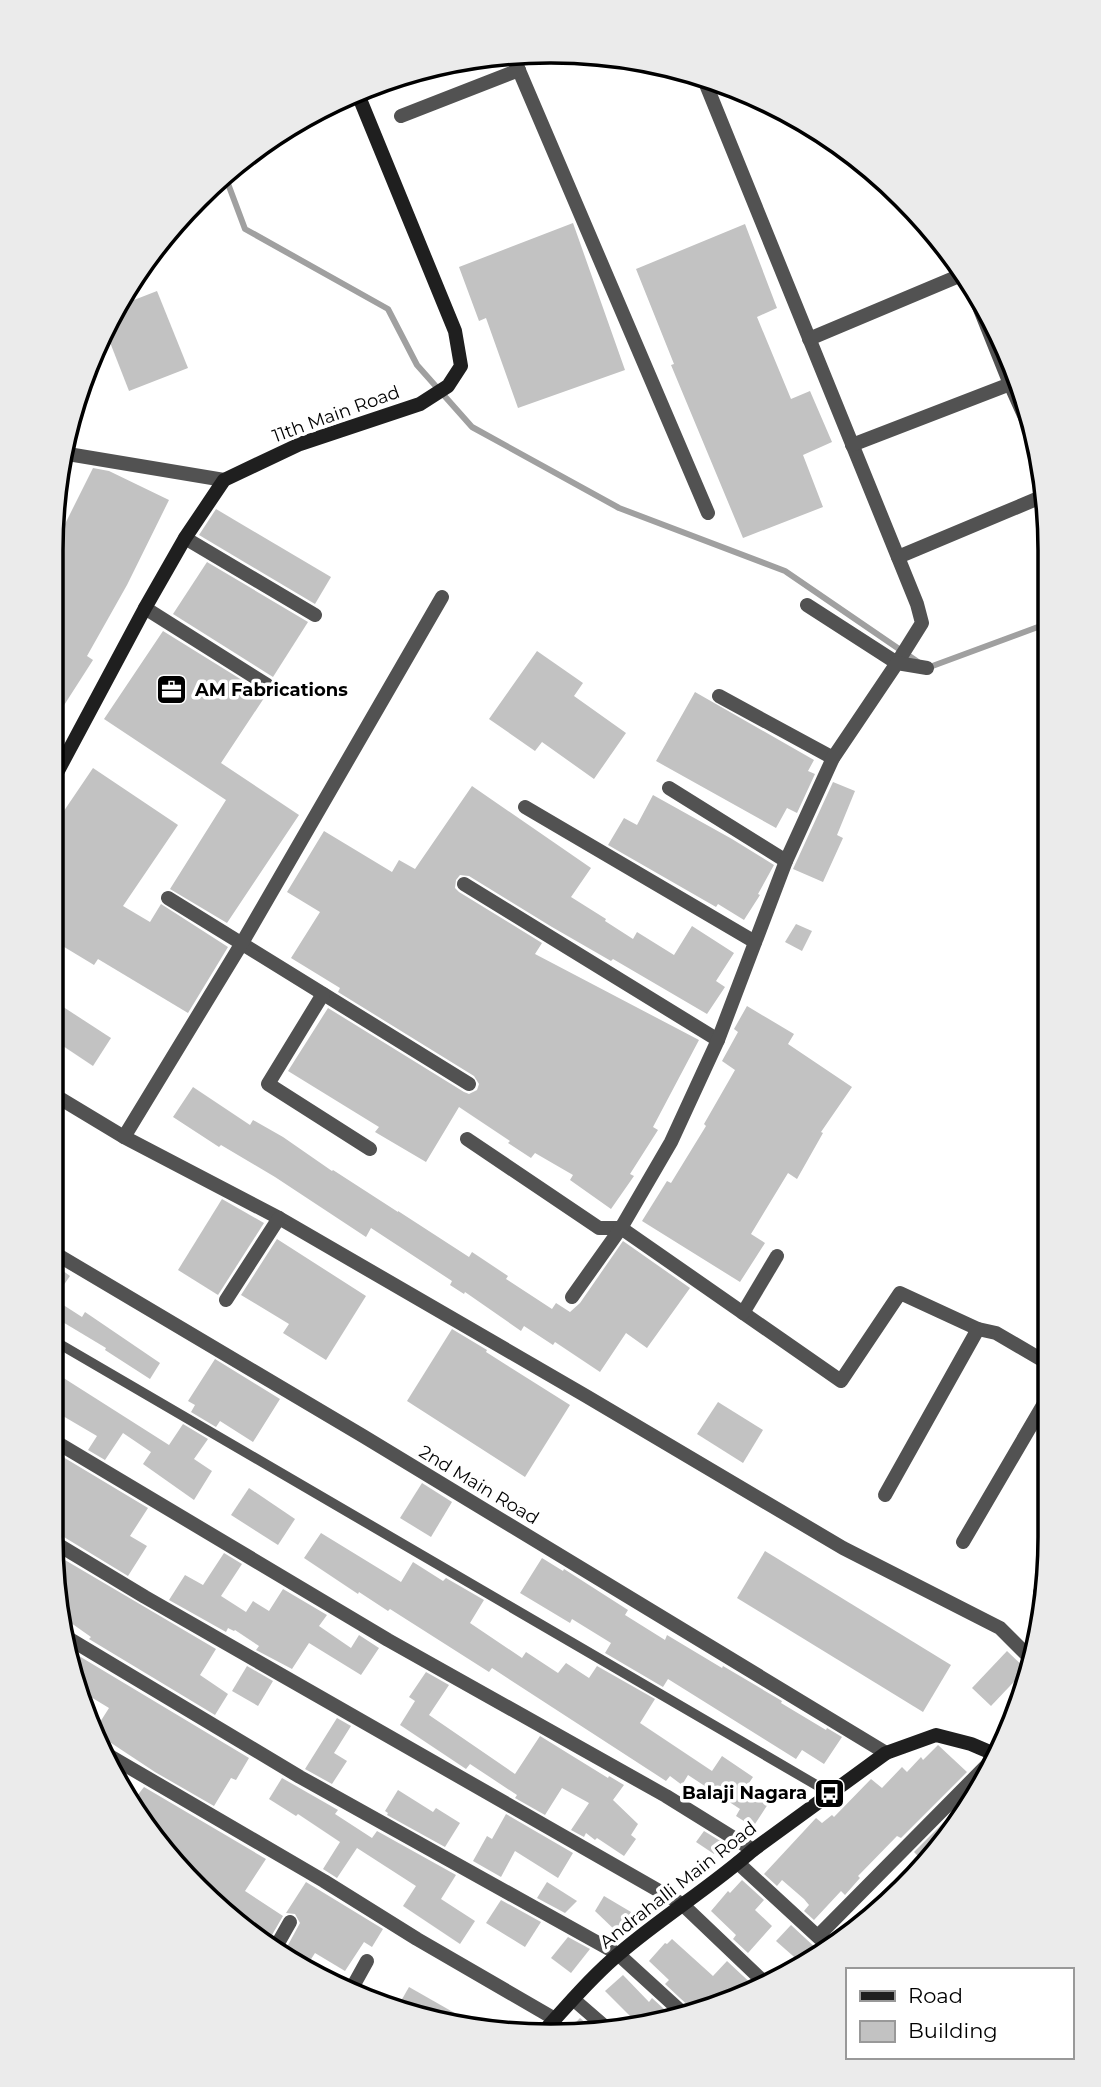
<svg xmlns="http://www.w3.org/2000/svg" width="1101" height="2087" font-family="Montserrat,sans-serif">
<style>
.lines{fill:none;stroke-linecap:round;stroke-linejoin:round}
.stream{stroke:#a0a0a0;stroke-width:6}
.building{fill:#c2c2c2}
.lane{stroke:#525252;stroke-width:10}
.street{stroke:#525252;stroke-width:14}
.secondary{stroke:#1f1f1f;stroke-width:14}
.labels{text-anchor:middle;stroke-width:7;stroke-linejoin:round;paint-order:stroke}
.street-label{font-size:18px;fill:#000;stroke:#fff}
.poi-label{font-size:18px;font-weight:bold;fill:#000;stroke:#fff;text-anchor:start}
.rim{fill:none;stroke:#000;stroke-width:3.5}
</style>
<rect width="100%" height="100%" fill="#fff"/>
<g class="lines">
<g class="stream">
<path d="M 224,173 L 245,229 L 388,309 L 417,365 L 472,427 L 619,508 L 785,571 L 918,662"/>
<path d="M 927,668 L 1046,624"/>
</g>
</g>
<g class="building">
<path d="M 573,223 L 625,370 L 518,408 L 486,318 L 479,321 L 459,267 Z"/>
<path d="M 745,224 L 777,308 L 757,317 L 791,399 L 810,391 L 832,442 L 803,455 L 823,507 L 743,538 L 671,365 L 674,364 L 636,269 Z"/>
<path d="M 157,291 L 188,368 L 129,391 L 104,327 L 116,307 Z"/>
<path d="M 93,468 L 109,471 L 169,500 L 127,585 L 87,656 L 93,660 L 52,724 L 52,552 L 65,528 L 63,528 Z"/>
<path d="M 216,509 L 331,577 L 315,604 L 199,535 Z"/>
<path d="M 207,562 L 308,622 L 273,677 L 173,614 Z"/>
<path d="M 163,631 L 266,695 L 221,763 L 299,815 L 227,923 L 170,889 L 226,800 L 104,719 Z"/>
<path d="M 537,651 L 583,683 L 574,696 L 626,733 L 594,779 L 542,742 L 535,751 L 489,719 Z"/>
<path d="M 695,692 L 814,760 L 808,771 L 815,774 L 797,813 L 787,808 L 776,828 L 656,761 Z"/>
<path d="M 93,768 L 178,825 L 123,906 L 150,922 L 161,904 L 228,947 L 188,1013 L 98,959 L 94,965 L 51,939 L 51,830 Z"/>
<path d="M 833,782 L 855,791 L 837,835 L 843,838 L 823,882 L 793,869 Z"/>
<path d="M 472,786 L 591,868 L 571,897 L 606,919 L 605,921 L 633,939 L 637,932 L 674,955 L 692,926 L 734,953 L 716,981 L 725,987 L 707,1014 L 613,959 L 611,961 L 552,927 L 469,876 L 460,875 L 456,880 L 455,888 L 459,892 L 542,943 L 535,954 L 699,1040 L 653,1127 L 658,1130 L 630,1174 L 634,1176 L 611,1209 L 570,1180 L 573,1175 L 535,1153 L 531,1158 L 508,1143 L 510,1141 L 459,1107 L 426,1162 L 375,1132 L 379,1127 L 288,1071 L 328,1008 L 464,1092 L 469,1094 L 477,1090 L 479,1084 L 474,1076 L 338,992 L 340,988 L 291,958 L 320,912 L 287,892 L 324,831 L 392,872 L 399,860 L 415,869 Z"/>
<path d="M 653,795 L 732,839 L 774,865 L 758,894 L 760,895 L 744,920 L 718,904 L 716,907 L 608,845 L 624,818 L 637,825 Z"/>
<path d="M 796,924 L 812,931 L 802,951 L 785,942 Z"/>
<path d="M 51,999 L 111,1038 L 93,1066 L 51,1038 Z"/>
<path d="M 747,1006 L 794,1034 L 788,1044 L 852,1087 L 821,1132 L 823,1133 L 797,1179 L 788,1173 L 751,1234 L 765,1243 L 740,1282 L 642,1221 L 667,1181 L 671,1183 L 706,1126 L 704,1124 L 735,1070 L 722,1061 L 738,1032 L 734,1029 Z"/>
<path d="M 193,1087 L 250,1125 L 253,1120 L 283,1137 L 332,1171 L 333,1170 L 398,1212 L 398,1211 L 469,1257 L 472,1252 L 508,1276 L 506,1279 L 552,1309 L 556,1303 L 570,1312 L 580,1303 L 623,1241 L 690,1288 L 647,1348 L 626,1333 L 600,1372 L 555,1342 L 553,1345 L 524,1326 L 521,1331 L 465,1292 L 464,1294 L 450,1285 L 452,1281 L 371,1228 L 366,1237 L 275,1177 L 221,1145 L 219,1147 L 173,1117 Z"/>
<path d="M 222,1199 L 264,1223 L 218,1295 L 178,1270 Z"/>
<path d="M 277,1239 L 366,1296 L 326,1360 L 283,1333 L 289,1324 L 241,1295 Z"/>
<path d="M 51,1262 L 70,1276 L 54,1299 L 82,1317 L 85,1312 L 160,1363 L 150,1379 L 105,1350 L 106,1348 L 51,1315 Z"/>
<path d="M 452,1329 L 487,1350 L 486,1352 L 570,1405 L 525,1477 L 407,1401 Z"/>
<path d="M 215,1359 L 280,1399 L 253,1442 L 220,1421 L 216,1427 L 191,1412 L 195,1405 L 188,1401 Z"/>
<path d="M 51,1370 L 169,1445 L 183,1424 L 208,1439 L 194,1459 L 212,1471 L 194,1500 L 143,1464 L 151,1452 L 123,1433 L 105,1460 L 88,1450 L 97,1436 L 51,1409 Z"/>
<path d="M 718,1402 L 763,1430 L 743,1463 L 697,1434 Z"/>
<path d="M 58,1454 L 148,1508 L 130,1536 L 147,1546 L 128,1576 L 59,1534 L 64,1528 L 51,1519 L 51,1507 L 58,1496 L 51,1492 L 51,1465 Z"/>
<path d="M 422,1483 L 452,1502 L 431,1537 L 400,1518 Z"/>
<path d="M 249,1488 L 295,1519 L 278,1545 L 231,1515 Z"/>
<path d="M 321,1533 L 401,1582 L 413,1562 L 443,1581 L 446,1578 L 484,1600 L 470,1623 L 522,1658 L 526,1652 L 558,1673 L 566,1663 L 589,1678 L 597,1666 L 655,1699 L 640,1723 L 712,1771 L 722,1756 L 753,1777 L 747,1786 L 770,1801 L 753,1827 L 736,1816 L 740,1809 L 688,1775 L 682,1785 L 670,1776 L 666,1781 L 492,1668 L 489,1672 L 390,1609 L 388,1611 L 359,1592 L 358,1594 L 304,1558 Z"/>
<path d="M 765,1551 L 951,1665 L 923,1712 L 737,1598 Z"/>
<path d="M 53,1553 L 216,1649 L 200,1675 L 228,1694 L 215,1715 L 89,1639 L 91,1637 L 64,1618 Z"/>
<path d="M 224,1553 L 242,1564 L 221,1596 L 246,1612 L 253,1601 L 269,1611 L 283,1589 L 327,1615 L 319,1626 L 351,1648 L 359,1635 L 379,1648 L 361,1675 L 309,1643 L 292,1669 L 256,1650 L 259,1646 L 235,1630 L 234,1631 L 228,1628 L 226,1632 L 169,1600 L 185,1575 L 203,1585 Z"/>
<path d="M 542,1558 L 563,1571 L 564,1569 L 628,1610 L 625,1615 L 665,1640 L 667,1635 L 722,1668 L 723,1666 L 782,1701 L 781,1703 L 826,1730 L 827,1728 L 842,1737 L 824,1764 L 802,1750 L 796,1759 L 668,1679 L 663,1687 L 605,1653 L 611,1643 L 572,1619 L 570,1623 L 520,1593 Z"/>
<path d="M 1007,1651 L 1026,1669 L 991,1706 L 972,1688 Z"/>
<path d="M 79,1656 L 249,1758 L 236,1780 L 231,1778 L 214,1806 L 155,1772 L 96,1733 L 95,1730 L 109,1708 L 76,1688 L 72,1666 Z"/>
<path d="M 247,1666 L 273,1681 L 258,1706 L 232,1691 Z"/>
<path d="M 426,1672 L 449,1685 L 429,1715 L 515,1774 L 540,1736 L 608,1778 L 609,1776 L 624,1785 L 613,1800 L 638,1824 L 631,1835 L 636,1839 L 624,1856 L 597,1838 L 595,1840 L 586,1833 L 584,1837 L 571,1830 L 589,1803 L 562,1788 L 545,1815 L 515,1798 L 517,1795 L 470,1764 L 466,1769 L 400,1725 L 415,1701 L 409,1697 Z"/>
<path d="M 337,1718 L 351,1726 L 334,1753 L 347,1761 L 332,1784 L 305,1769 Z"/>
<path d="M 938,1745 L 967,1772 L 901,1838 L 897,1836 L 858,1876 L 860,1878 L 845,1895 L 841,1891 L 814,1920 L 804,1911 L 809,1905 L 804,1899 L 782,1880 L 777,1886 L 764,1874 L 816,1818 L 822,1823 L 832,1815 L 834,1817 L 871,1779 L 882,1788 L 902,1767 L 907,1772 L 921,1757 L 923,1760 Z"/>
<path d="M 282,1778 L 338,1810 L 335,1814 L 372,1838 L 377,1831 L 456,1875 L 441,1899 L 475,1921 L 460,1944 L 403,1906 L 416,1886 L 357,1848 L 337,1878 L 323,1869 L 340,1842 L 298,1814 L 296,1816 L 269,1799 Z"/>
<path d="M 144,1787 L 266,1859 L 245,1891 L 283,1916 L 272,1935 L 237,1913 L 235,1916 L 154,1841 L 133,1801 Z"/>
<path d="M 398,1790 L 433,1812 L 436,1808 L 460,1823 L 445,1847 L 387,1815 L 388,1813 L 385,1811 Z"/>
<path d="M 974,1792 L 965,1804 L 924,1862 L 914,1852 Z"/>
<path d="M 506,1814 L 573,1853 L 558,1878 L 515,1851 L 501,1877 L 473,1861 L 487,1836 L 492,1839 Z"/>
<path d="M 704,1831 L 722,1842 L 714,1854 L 696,1842 Z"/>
<path d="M 742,1880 L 764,1900 L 755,1910 L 772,1926 L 748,1953 L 733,1939 L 736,1935 L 711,1911 L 728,1891 L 730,1893 Z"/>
<path d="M 306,1882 L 383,1929 L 372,1947 L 364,1942 L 345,1971 L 315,1953 L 306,1967 L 282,1956 L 300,1923 L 295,1914 L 286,1913 Z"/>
<path d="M 547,1882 L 577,1901 L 565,1913 L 537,1898 Z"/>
<path d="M 604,1896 L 631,1912 L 618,1933 L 595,1911 Z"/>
<path d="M 501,1900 L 541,1922 L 525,1947 L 486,1923 Z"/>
<path d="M 791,1925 L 819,1951 L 801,1963 L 776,1941 Z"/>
<path d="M 568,1937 L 590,1949 L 571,1973 L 551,1958 Z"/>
<path d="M 672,1939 L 713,1976 L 727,1961 L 758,1990 L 696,2013 L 665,1984 L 669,1980 L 649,1961 L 665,1943 L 667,1944 Z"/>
<path d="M 623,1975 L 649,2002 L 652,1998 L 676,2020 L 640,2026 L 605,1991 Z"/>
<path d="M 409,1987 L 474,2024 L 422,2019 L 397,2008 Z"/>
<path d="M 580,2018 L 597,2033 L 584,2035 L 566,2033 Z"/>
</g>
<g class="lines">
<path class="lane" d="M 51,1339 L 830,1793"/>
<g class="street">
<path d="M 512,54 L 708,513"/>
<path d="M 703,77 L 917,604 L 922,623 L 897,663 L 807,605"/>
<path d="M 401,116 L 519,70"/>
<path d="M 965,272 L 1010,384 L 1032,433"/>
<path d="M 809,339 L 966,273"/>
<path d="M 852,445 L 1018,381"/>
<path d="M 62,453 L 224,480"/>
<path d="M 185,538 L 315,615"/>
<path d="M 898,557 L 1046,495"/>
<path d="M 145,608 L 267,685"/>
<path d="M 719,696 L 833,758"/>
<path d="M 669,788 L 786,861"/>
<path d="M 525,807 L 755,942"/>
<path d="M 464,884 L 718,1040"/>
<path d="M 168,898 L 469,1084"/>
<path d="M 323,994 L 268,1084 L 370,1149"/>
<path d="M 51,1093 L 124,1137 L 279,1218 L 586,1396 L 843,1548 L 1000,1628 L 1034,1662"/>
<path d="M 124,1137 L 242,943 L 442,597"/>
<path d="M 467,1139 L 599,1228 L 621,1228 L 841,1381 L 900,1293 L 978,1329 L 996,1333 L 1049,1364"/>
<path d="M 51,1251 L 363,1436 L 886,1753"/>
<path d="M 572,1297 L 621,1228 L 671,1142 L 718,1040 L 786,861 L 833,758 L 897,663 L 927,668"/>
<path d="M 226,1300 L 279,1218"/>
<path d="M 743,1313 L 777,1256"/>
<path d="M 51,1439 L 388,1640 L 666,1796 L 753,1850"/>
<path d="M 885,1495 L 978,1329"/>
<path d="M 52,1541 L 145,1597 L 682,1904 L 768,1986"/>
<path d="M 963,1542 L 1049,1395"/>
<path d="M 1040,1592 L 1048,1578"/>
<path d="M 68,1638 L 300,1777 L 618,1954 L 687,2017"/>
<path d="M 108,1755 L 324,1881 L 417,1939 L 555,2019"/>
<path d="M 738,1863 L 827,1945"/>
<path d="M 818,1936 L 997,1755"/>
<path d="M 273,1952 L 290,1922"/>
<path d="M 352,1988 L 367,1961"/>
<path d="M 573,1999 L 610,2031"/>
</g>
<g class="secondary">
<path d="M 52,782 L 145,608 L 185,538 L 224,480 L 300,444 L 420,404 L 448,386 L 461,366 L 455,331 L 357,92"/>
<path d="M 544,2031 C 568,2005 592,1976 620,1953 C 662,1917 711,1887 753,1850 L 886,1753 L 936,1735 L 971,1744 L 999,1756"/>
</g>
</g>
<defs>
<symbol id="office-square" viewBox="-11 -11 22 22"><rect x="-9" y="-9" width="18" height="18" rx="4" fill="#000" stroke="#fff"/><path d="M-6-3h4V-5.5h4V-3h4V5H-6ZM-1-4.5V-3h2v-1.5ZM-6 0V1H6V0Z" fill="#fff"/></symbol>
<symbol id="bus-square" viewBox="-11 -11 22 22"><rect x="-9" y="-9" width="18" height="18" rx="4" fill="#000" stroke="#fff"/><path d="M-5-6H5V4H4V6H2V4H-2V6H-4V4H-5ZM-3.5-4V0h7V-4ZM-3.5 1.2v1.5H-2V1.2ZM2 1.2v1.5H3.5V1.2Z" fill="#fff"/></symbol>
</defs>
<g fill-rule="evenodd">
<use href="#office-square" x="154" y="672" width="35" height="35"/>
<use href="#bus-square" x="812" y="1776" width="35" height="35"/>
</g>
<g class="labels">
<g class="street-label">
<text transform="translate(336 414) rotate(-20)" y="6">11th Main Road</text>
<text transform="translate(479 1485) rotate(31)" y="6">2nd Main Road</text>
<text transform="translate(678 1885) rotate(-38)" y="6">Andrahalli Main Road</text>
</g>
<g class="poi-label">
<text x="195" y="696">AM Fabrications</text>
<text x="807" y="1799" text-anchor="end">Balaji Nagara</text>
</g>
</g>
<path d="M0 0H1101V2087H0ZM550 63H551A487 487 0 0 1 1038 550V1537A487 487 0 0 1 551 2024H550A487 487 0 0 1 63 1537V550A487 487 0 0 1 550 63Z" fill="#ebebeb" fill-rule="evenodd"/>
<path class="rim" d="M550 63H551A487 487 0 0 1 1038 550V1537A487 487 0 0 1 551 2024H550A487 487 0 0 1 63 1537V550A487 487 0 0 1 550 63Z"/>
<rect x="846" y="1968" width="228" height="91" fill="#ffffff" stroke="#999999" stroke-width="2"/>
<rect x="860" y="1991" width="35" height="10" fill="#1f1f1f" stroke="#999999" stroke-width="2"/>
<text x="908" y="2003" font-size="21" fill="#000000">Road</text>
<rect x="860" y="2021" width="35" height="21" fill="#c2c2c2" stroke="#999999" stroke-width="2"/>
<text x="908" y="2038" font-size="21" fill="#000000">Building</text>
</svg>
